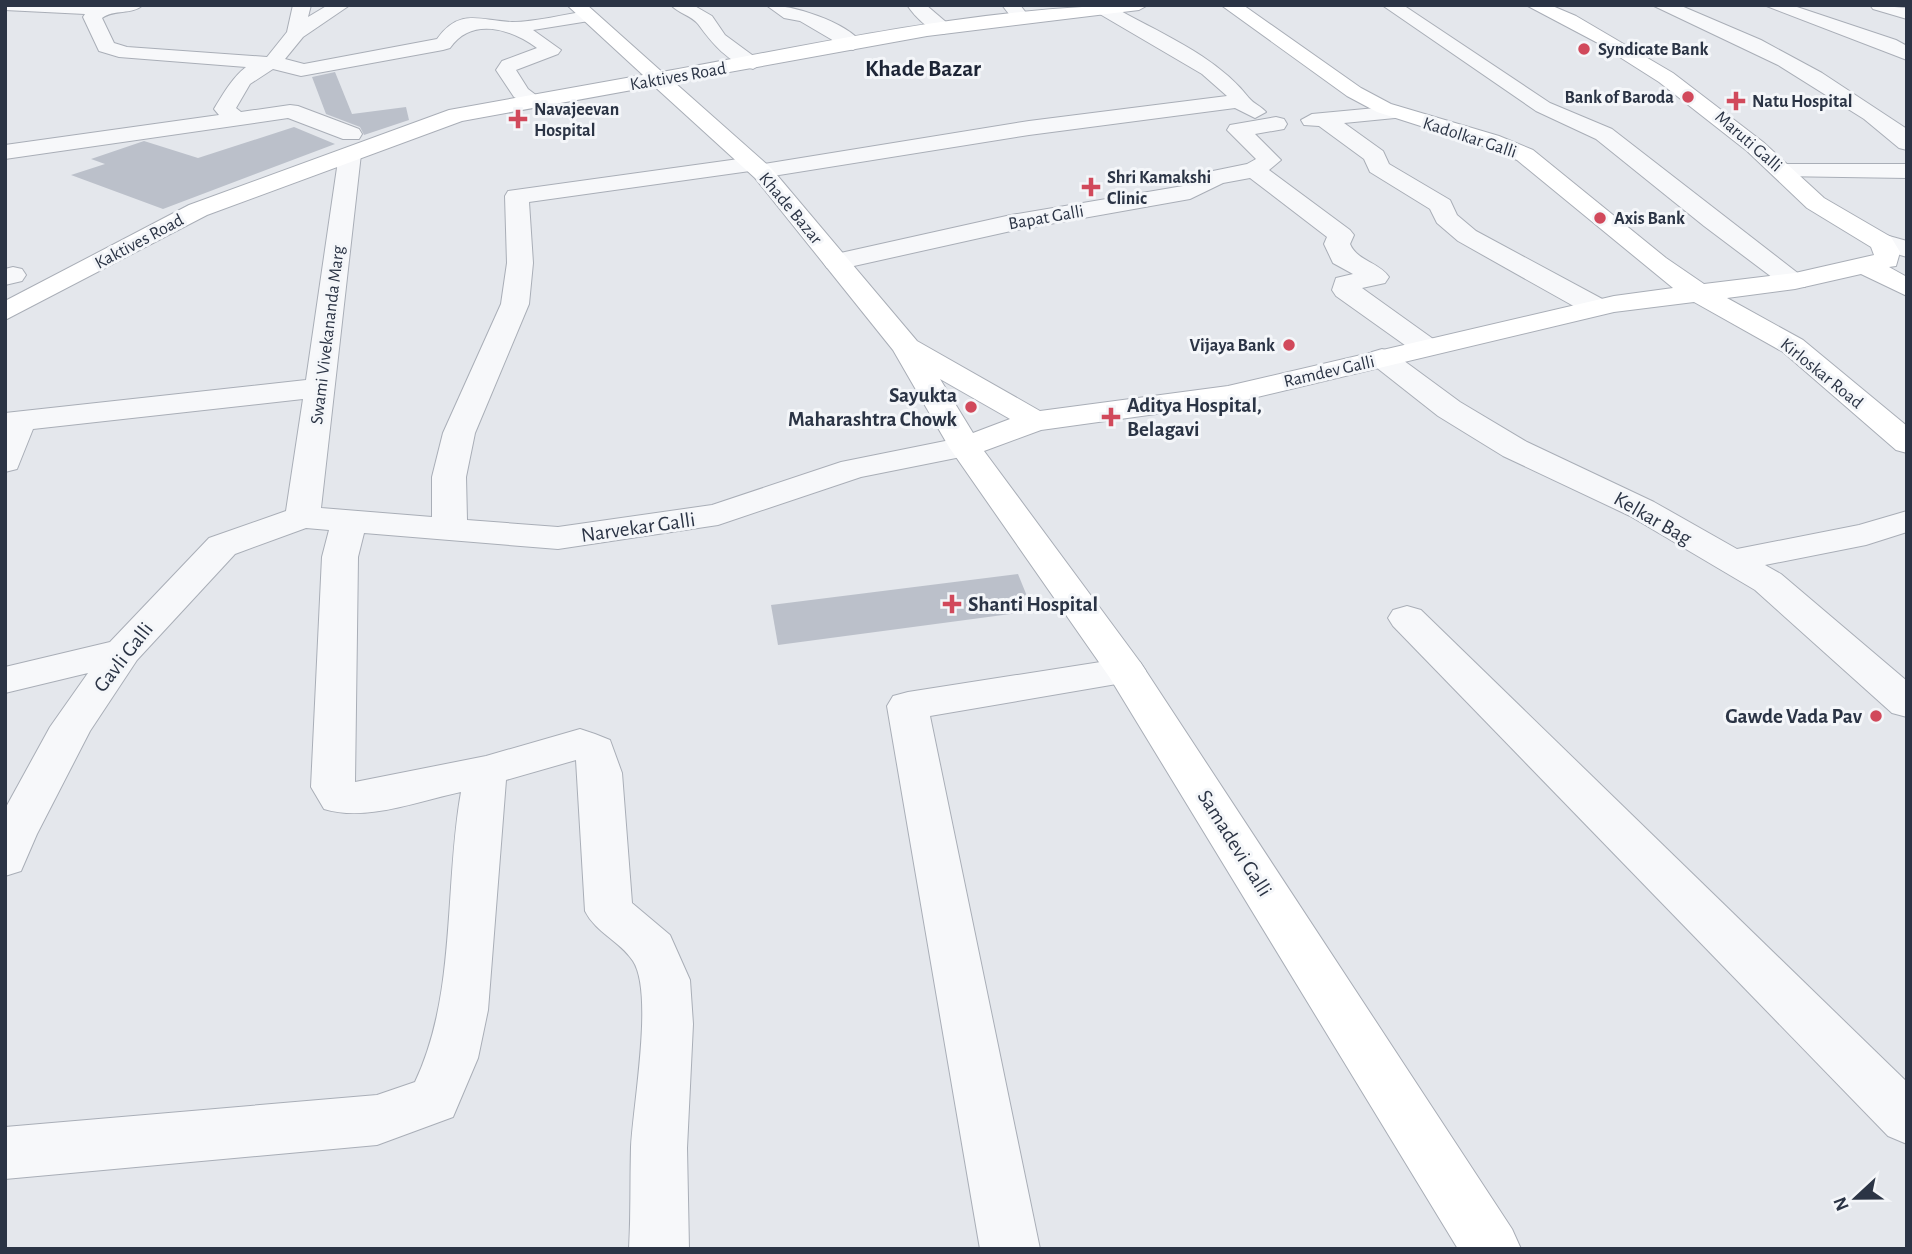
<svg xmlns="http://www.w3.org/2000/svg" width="1912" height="1254" font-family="'Alegreya Sans',sans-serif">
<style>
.building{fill:#bbc0ca}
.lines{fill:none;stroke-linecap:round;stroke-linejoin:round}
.street-casing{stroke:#a9aeb7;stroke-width:2}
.secondary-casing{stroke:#a9aeb7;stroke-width:2}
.street{fill:#f7f8fa;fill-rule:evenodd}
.secondary{fill:#fff;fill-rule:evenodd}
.poi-dot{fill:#d1495b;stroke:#f4f6f9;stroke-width:2.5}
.labels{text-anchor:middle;stroke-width:6;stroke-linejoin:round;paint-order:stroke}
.far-poi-label{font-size:18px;font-weight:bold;fill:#2b3445;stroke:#f4f6f9;text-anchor:start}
.far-street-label{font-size:18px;fill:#2b3445;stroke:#f4f6f9}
.poi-label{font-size:21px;font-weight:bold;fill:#2b3445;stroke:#f4f6f9;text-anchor:end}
.street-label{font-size:21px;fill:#2b3445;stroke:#f4f6f9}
.far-district-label{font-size:23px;font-weight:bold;fill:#1d2536;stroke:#f4f6f9}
</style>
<rect width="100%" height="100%" fill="#e4e7ec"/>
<g class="building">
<path d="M 335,72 L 352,114 L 406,107 L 409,120 L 364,135 L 360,127 L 326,114 L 312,77 Z"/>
<path d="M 294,127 L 335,144 L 163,209 L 71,175 L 105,164 L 91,159 L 144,141 L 198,158 Z"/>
<path d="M 1018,574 L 1033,611 L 778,645 L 771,605 Z"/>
</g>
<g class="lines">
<defs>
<g id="street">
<path d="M 5,5 L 143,5 C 132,15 114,9 102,18 L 114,43 L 127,47 L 267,57 L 287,32 L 293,5 L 311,5 L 308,17 L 328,5 L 350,5 L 303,37 L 285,59 L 304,64 L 437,39 C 460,7 480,21 512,22 C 536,22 564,14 589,11 L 598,16 L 589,21 L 533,30 L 561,50 L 558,54 L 516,70 L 528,89 L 545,102 L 535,108 L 514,97 L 496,70 L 502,61 L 537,48 C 510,28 471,17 450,48 L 443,50 L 301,76 L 273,69 L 250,84 L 236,108 L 241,112 L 290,105 L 298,106 L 359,129 L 362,134 L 359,139 L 343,139 L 288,118 L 5,159 L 5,145 L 219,115 L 214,109 C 223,94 232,78 246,67 L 119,57 L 99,51 L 83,17 L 85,14 L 5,10 Z"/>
<path d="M 671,5 L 693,5 L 712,16 L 725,35 L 763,63 L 753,69 C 728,63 712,43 698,24 C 692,16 678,13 671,5 Z"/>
<path d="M 766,5 C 793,5 845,21 863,44 L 853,50 L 846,48 L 800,21 L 784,18 Z"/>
<path d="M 907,5 L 926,5 L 953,28 L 944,34 C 928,30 916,18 907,5 Z"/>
<path d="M 1002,5 L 1020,5 L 1030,18 L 1027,22 L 1015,22 Z"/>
<path d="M 1098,5 L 1110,5 C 1157,32 1216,55 1249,98 C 1254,104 1261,106 1266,112 L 1255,118 L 1235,108 L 1029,135 L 761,178 L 750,171 L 529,202 L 533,263 L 529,304 L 475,433 L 466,477 L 467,520 L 558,527 L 712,505 L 841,462 L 965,437 L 976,440 L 981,447 L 976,454 L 861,477 L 718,525 L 558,549 L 364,533 L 358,557 L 355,782 L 486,756 L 580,729 L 595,734 L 610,740 L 622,773 L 632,903 L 670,935 L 690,980 L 693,1024 L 687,1148 L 689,1249 L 629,1249 C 631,1215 630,1181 631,1147 C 633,1105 654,993 633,961 C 620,941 596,933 585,911 L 576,760 L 506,780 L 488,1010 L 478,1058 L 453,1117 L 377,1145 L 5,1179 L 5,1127 L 377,1095 L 415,1082 C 457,993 444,887 461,792 C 418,801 367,822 324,809 L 311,787 L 322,557 L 329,530 L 306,528 L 235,554 L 137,660 L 90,731 L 37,834 L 21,871 L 5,876 L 5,809 L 50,727 L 88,673 L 5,693 L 5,667 L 110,642 L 209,538 L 286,511 L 303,399 L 33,429 L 17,469 L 5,472 L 5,413 L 306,380 L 339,154 L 350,147 L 361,154 L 321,508 L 432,517 L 432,477 L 443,433 L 501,304 L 507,263 L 505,196 L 508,191 L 753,157 L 764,164 L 1029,121 L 1227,96 L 1202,74 L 1098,13 L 1095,9 Z"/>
<path d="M 1382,5 L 1403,5 L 1550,103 L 1612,129 L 1808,281 L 1805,287 L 1785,287 L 1704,226 L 1596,139 L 1536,111 Z"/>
<path d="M 1652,5 L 1679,5 L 1761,40 L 1822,73 L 1907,129 L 1907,150 L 1899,148 L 1864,119 L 1778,65 Z"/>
<path d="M 1764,5 L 1791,5 L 1896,40 L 1907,46 L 1907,60 Z"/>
<path d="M 1870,5 L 1907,8 L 1907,19 L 1873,9 Z"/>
<path d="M 1397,106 L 1408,112 L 1405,117 L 1344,123 L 1383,151 L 1389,164 L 1450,200 L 1457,215 L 1476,231 L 1606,301 L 1610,307 L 1606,313 L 1586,313 L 1458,241 L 1437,223 L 1430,209 L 1370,172 L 1364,159 L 1319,126 L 1304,125 L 1301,120 L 1312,114 Z"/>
<path d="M 1276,117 L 1284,119 L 1287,124 L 1284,129 L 1255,134 L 1281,160 L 1269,170 L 1350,230 L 1354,235 L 1350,244 C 1357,261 1379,262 1389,277 L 1385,283 L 1362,288 L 1436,341 L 1441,347 L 1436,353 L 1426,356 L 1416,353 L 1336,296 L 1332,290 L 1336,278 L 1353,274 L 1333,263 L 1324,244 L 1327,237 L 1250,178 L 1223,183 L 1190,199 L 1011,231 L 836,270 L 827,268 L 823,262 L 827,256 L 836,254 L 1011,215 L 1183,186 L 1208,172 L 1247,164 L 1256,159 L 1227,130 L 1230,125 Z"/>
<path d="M 1784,164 L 1907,164 L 1907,178 L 1776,176 L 1772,171 L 1776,166 Z"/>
<path d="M 1882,234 L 1907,241 L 1907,257 L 1873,247 L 1869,242 L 1873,237 Z"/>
<path d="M 13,267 L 22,269 L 26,275 L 22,281 L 5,285 L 5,269 Z"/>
<path d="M 1382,349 L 1392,352 L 1460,402 L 1527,442 L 1654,502 L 1737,549 L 1859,525 L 1907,511 L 1907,532 L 1866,545 L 1765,565 L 1781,574 L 1907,681 L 1907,717 L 1892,713 L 1755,590 L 1630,516 L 1503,456 L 1438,416 L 1372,364 L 1367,358 L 1372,352 Z"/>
<path d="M 1407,606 L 1421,610 L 1907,1082 L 1907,1144 L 1888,1136 L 1393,626 L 1388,618 L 1393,610 Z"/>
<path d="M 1126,658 L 1140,662 L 1146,671 L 1140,680 L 930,716 L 1040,1249 L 980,1249 L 887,706 L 893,696 L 908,692 Z"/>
</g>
<path id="secondary" d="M 567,5 L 587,5 L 662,72 C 822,43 985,5 1148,5 L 1139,10 L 927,36 L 674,82 L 771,168 L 917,341 L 1040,411 L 1228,386 L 1614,296 L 1673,288 L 1517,160 L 1483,146 L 1377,112 L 1347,96 L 1221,5 L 1243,5 L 1361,88 L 1391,104 L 1499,136 L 1533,150 L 1666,258 L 1704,284 L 1795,273 L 1874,255 L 1871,247 L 1807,208 L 1747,151 L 1659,82 L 1596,42 L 1526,5 L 1550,5 L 1576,16 L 1673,73 L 1763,142 L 1824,198 L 1891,237 L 1900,252 L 1896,266 L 1889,267 L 1907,277 L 1907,296 L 1861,274 L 1795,289 L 1727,298 L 1803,340 L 1907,426 L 1907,453 L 1896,450 L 1783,352 L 1694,302 L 1614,312 L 1228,404 L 1041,430 L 984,451 L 1140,662 L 1512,1229 L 1521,1249 L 1458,1249 L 1110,678 L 949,447 L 893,350 L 755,178 L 654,86 L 462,121 L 207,215 L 5,320 L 5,301 L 189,205 L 449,110 L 643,75 ZM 940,379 L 1010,419 L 973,433 Z"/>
</defs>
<use href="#street" class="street-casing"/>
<use href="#secondary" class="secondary-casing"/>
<use href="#street" class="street"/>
<use href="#secondary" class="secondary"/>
</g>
<g class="poi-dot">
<circle cx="1584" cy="49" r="7"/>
<circle cx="1688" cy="97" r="7"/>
<path d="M1732.5 90.5h7v7h7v7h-7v7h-7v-7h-7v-7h7z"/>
<path d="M514.5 108.5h7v7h7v7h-7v7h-7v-7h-7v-7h7z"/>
<path d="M1087.5 176.5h7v7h7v7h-7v7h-7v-7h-7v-7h7z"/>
<circle cx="1600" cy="218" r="7"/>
<circle cx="1289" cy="345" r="7"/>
<circle cx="971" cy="407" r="7"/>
<path d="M1107.5 406.5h7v7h7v7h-7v7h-7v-7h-7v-7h7z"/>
<path d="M948.5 593.5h7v7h7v7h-7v7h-7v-7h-7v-7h7z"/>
<circle cx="1876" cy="716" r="7"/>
</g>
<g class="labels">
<g class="far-poi-label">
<text x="1598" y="55">Syndicate Bank</text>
<text x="1674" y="103" text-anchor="end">Bank of Baroda</text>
<text x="1752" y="107">Natu Hospital</text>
<text x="534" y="115">Navajeevan<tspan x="534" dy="21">Hospital</tspan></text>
<text x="1107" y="183">Shri Kamakshi<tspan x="1107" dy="21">Clinic</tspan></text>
<text x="1614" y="224">Axis Bank</text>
<text x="1275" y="351" text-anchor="end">Vijaya Bank</text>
</g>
<g class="far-street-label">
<text transform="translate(678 76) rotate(-10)" y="6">Kaktives Road</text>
<text transform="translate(1470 137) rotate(18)" y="6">Kadolkar Galli</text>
<text transform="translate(1749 141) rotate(41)" y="6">Maruti Galli</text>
<text transform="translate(791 208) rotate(50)" y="6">Khade Bazar</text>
<text transform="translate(1046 217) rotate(-10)" y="6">Bapat Galli</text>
<text transform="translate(139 241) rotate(-28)" y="6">Kaktives Road</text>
<text transform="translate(327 335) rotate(-83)" y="6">Swami Vivekananda Marg</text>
<text transform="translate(1329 371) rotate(-13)" y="6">Ramdev Galli</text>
<text transform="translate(1822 373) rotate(39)" y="6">Kirloskar Road</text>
</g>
<g class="poi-label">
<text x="957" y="402">Sayukta<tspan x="957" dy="24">Maharashtra Chowk</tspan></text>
<text x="1127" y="412" text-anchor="start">Aditya Hospital,<tspan x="1127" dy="24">Belagavi</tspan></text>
<text x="968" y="611" text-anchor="start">Shanti Hospital</text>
<text x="1862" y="723">Gawde Vada Pav</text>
</g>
<g class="street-label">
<text transform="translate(1653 518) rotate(30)" y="7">Kelkar Bag</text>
<text transform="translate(638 527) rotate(-8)" y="7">Narvekar Galli</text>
<text transform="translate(123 657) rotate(-52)" y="7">Gavli Galli</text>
<text transform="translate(1235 843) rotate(58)" y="7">Samadevi Galli</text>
</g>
<g class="far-district-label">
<text x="923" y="76">Khade Bazar</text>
</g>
</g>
<rect width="1912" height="1254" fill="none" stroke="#2b3445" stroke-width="14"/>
<g transform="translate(1856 1198) rotate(248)" stroke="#f4f6f9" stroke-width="5" paint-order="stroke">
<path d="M0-5L12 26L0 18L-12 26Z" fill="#2b3445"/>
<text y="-10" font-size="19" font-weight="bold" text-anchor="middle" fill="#2b3445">N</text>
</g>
</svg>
